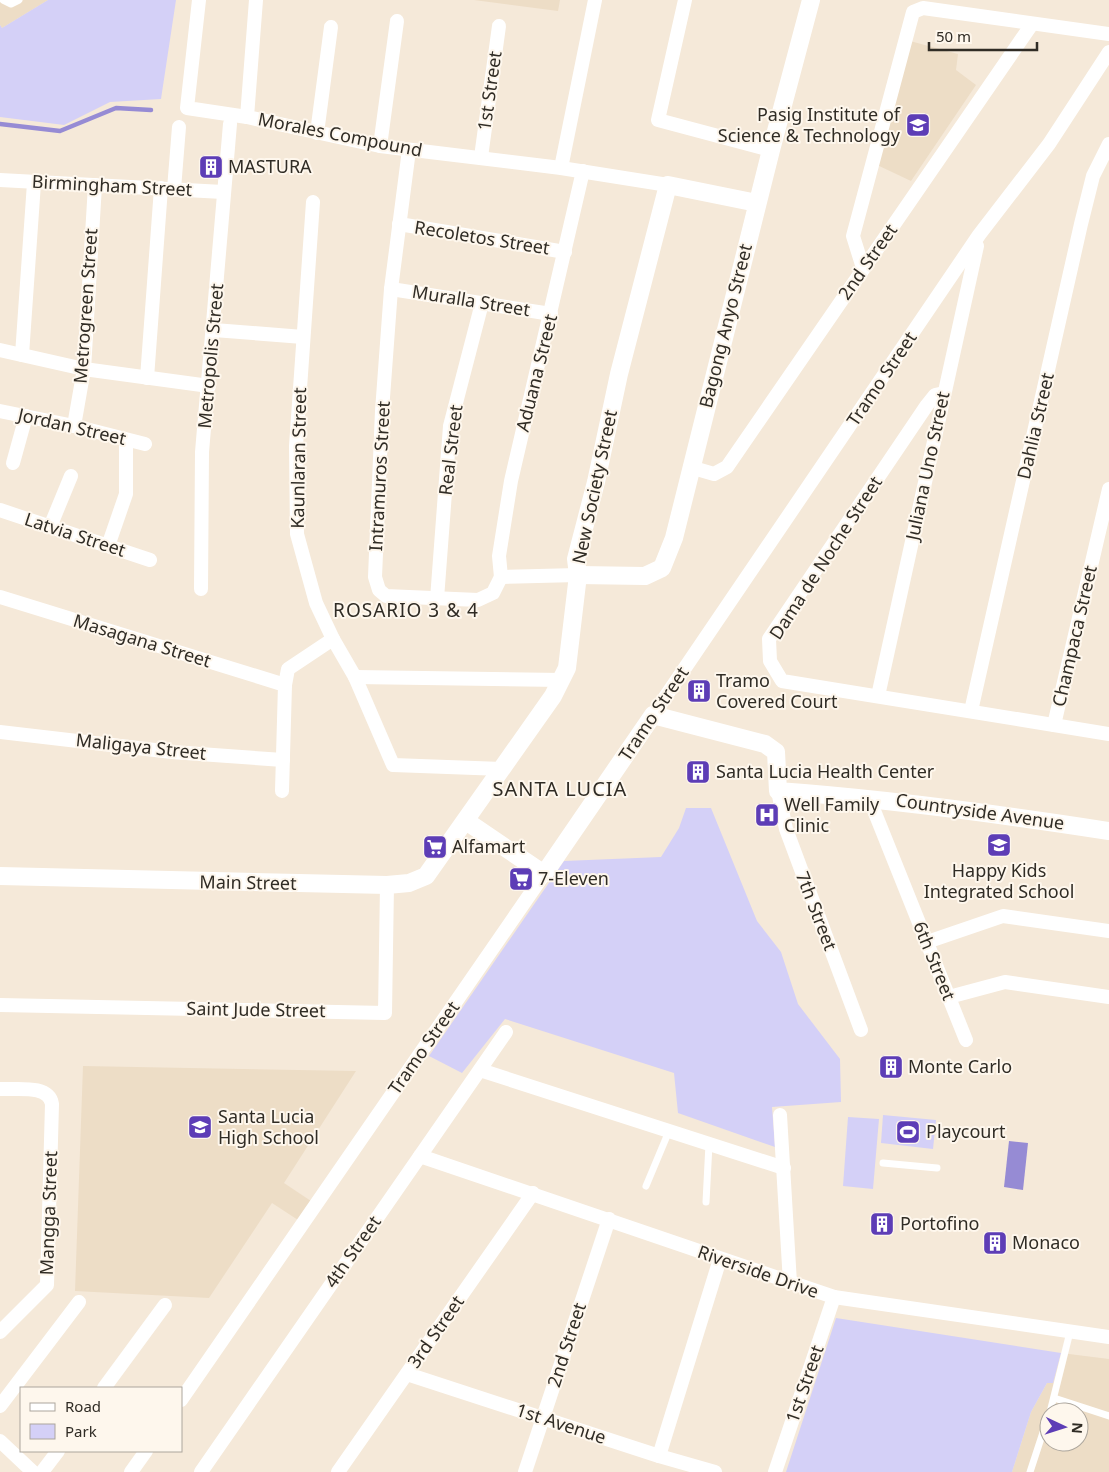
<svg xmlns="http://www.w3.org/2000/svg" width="1109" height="1472" font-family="'Noto Sans',sans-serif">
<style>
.built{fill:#edddc6;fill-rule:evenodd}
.green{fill:#d4d0f7}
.water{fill:#968bd4}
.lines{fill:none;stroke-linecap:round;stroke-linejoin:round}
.stream{stroke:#968bd4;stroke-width:4.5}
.service{stroke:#fff;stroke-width:7}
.minor{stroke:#fff;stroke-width:14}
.tertiary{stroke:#fff;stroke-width:18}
.labels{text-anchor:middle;stroke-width:4;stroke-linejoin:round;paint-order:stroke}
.street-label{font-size:18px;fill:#302c25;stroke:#fef7ed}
.poi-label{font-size:18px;fill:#302c25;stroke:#fef7ed;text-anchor:start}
.neighbourhood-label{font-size:19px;letter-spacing:1px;fill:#302c25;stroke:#fef7ed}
.quarter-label{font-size:20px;letter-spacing:1px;fill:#302c25;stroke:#fef7ed}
</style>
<rect width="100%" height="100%" fill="#f5e9d9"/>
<g class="built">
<path d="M 0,0 L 48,0 L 2,28 L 0,25 Z"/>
<path d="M 474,0 L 560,0 L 558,11 Z"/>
<path d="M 910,41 L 958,54 L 956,70 L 976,85 L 911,181 L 875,164 Z"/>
<path d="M 83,1066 L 356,1071 L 284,1183 L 311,1201 L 298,1220 L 272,1203 L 209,1298 L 75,1291 Z"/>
<path d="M 1061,1353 L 1109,1359 L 1109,1472 L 1012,1472 L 1031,1412 L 1047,1383 L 1053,1383 ZM 1049,1412 L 1079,1412 L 1079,1442 L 1049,1442 Z"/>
</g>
<g class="green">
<path d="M 48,0 L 176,0 L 161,99 L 110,102 L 64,125 L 0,117 L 0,25 L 2,28 Z"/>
<path d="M 686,808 L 711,808 L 757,921 L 781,952 L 798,1004 L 840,1059 L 841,1102 L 772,1107 L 775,1147 L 678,1113 L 674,1073 L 505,1019 L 462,1073 L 429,1056 L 564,861 L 661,857 L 679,828 Z"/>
<path d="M 883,1115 L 936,1120 L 933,1149 L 881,1143 Z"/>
<path d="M 848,1117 L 879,1119 L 873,1189 L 843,1186 Z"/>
<path d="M 836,1318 L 1061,1353 L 1053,1383 L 1047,1383 L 1031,1412 L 1012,1472 L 786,1472 Z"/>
</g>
<path class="water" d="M 1009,1141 L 1028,1143 L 1023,1190 L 1004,1187 Z"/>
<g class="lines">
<path class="stream" d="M 0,124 L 60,131 L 116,108 L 151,110"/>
<g class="service">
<path d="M 3,0 L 11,4 L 19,0"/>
<path d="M 883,1163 L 937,1168"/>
<path d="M 646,1186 L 669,1131"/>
<path d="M 706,1202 L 709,1144"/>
<path d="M 1054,1398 L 1109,1416"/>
<path d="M 1050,1412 L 1070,1332"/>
<path d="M 1030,1472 L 1049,1414"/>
</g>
<g class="minor">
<path d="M 199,0 L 187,108 L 247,117 L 380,146 L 561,168 L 668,185"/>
<path d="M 685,0 L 658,120 L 771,150"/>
<path d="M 247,117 L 256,0"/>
<path d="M 317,133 L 331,27"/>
<path d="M 380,146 L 397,21"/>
<path d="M 409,150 L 391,289 L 382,411 L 375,577 L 379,590 L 386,596 L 478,600 L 493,593 L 501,577"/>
<path d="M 481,157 L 499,26"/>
<path d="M 561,168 L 595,0"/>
<path d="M 0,180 L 223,192"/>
<path d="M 174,189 L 179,127"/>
<path d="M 313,202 L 296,446 L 297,534 L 316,603 L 333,639 L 355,677 L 393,765 L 502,769"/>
<path d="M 399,224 L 565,252"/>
<path d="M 863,268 L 853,236 L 913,12 L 923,8 L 1109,34"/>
<path d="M 391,289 L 551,314"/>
<path d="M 214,330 L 303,337"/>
<path d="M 0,350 L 84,369 L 209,386"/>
<path d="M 22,355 L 34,183"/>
<path d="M 147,378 L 161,188"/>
<path d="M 944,393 L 935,395 L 927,405 L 769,639 L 770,661 L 782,681 L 1109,734"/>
<path d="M 0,411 L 74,426 L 145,444"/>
<path d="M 74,426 L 84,369 L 95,185"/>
<path d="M 13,463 L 26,416"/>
<path d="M 690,467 L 714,474 L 727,467 L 1032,24"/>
<path d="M 0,510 L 150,560"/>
<path d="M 50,527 L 71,476"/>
<path d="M 108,546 L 126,494 L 126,440"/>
<path d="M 501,577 L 499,556 L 511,481 L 583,171"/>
<path d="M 501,577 L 578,575"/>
<path d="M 201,589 L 202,452 L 230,124"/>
<path d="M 0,597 L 285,685"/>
<path d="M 437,599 L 450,426 L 482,303"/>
<path d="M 355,677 L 562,680"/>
<path d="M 878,696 L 977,246"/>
<path d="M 971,711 L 1081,224 L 1093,176 L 1109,144"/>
<path d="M 653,715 L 979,235 L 1049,144 L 1109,52"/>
<path d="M 1054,725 L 1109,489"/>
<path d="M 0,732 L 172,752 L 283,760"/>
<path d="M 282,791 L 285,685 L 288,669 L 333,639"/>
<path d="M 778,791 L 786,829 L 861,1030"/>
<path d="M 869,798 L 966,1040"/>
<path d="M 927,942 L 1003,916 L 1109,931"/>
<path d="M 949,997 L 1005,982 L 1109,997"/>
<path d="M 0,1005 L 385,1013 L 387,885"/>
<path d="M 480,1070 L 784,1168"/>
<path d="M 0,1089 C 16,1090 49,1084 52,1104 L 47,1285 L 0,1332"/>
<path d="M 780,1115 L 790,1283"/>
<path d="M 420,1156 L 834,1297 L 1109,1337"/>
<path d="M 407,1374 L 659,1456 L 715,1472"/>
<path d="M 104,1388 L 165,1305"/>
<path d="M 181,1400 L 544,874"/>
<path d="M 0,1406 L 79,1302"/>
<path d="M 0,1441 L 33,1472"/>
<path d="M 659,1456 L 720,1259"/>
<path d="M 42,1472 L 58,1451"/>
<path d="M 131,1472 L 146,1451"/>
<path d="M 201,1472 L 506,1032"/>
<path d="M 338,1472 L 533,1193"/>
<path d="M 525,1472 L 609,1219"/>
<path d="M 775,1472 L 834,1297"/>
</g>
<g class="tertiary">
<path d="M 578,575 L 645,576 L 662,568 L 674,538 L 771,150 L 811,0"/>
<path d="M 466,821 L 544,874 L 653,715 L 765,744 L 776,752 L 778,791 C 890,799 999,814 1109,831"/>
<path d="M 0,876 L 387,885 L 409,883 L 426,876 L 553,696 L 567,668 L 578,575 L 576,559 L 596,482 L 619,374 L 668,185 L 757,203"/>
</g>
</g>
<defs>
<symbol id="university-square" viewBox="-11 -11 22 22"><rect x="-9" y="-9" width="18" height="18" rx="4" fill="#5d3db6" stroke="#fef7ed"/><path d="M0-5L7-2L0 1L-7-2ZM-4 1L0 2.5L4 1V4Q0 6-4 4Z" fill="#fff"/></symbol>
<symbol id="building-square" viewBox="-11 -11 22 22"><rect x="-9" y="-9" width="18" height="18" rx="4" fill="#5d3db6" stroke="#fef7ed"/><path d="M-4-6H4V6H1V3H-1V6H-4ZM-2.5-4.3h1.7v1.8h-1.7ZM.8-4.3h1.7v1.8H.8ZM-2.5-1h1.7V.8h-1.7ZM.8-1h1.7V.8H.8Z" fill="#fff"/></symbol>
<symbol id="hospital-square" viewBox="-11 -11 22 22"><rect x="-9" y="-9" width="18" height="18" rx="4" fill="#5d3db6" stroke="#fef7ed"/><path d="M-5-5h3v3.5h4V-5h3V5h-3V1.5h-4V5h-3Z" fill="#fff"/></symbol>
<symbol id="school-square" viewBox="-11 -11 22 22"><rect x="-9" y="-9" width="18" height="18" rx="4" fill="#5d3db6" stroke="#fef7ed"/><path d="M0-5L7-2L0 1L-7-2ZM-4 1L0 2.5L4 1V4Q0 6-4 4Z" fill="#fff"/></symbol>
<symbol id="supermarket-square" viewBox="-11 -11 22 22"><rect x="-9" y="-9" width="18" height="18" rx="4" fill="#5d3db6" stroke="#fef7ed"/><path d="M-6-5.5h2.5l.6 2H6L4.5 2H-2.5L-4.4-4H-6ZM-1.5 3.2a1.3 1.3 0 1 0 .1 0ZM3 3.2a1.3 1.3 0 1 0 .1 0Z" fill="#fff"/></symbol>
<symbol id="stadium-square" viewBox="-11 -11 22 22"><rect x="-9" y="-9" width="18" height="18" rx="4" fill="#5d3db6" stroke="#fef7ed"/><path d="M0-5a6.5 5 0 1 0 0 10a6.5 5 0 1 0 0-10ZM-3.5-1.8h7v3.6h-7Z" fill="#fff"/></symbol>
</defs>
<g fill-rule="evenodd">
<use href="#university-square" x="904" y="111" width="28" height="28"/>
<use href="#building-square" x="197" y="153" width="28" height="28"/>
<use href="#building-square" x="685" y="677" width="28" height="28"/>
<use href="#building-square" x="684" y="758" width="28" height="28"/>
<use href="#hospital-square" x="753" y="801" width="28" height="28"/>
<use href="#school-square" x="985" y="831" width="28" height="28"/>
<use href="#supermarket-square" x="421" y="833" width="28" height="28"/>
<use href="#supermarket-square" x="507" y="865" width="28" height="28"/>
<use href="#building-square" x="877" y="1053" width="28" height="28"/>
<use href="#school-square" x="186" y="1113" width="28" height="28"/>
<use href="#stadium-square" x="894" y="1118" width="28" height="28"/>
<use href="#building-square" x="868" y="1210" width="28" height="28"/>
<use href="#building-square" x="981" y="1229" width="28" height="28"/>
</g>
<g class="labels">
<g class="street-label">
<text transform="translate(490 91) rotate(-82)" y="6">1st Street</text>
<text transform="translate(340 135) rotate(11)" y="6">Morales Compound</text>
<text transform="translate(112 186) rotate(3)" y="6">Birmingham Street</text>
<text transform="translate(482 238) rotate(9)" y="6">Recoletos Street</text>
<text transform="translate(868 262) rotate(-55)" y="6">2nd Street</text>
<text transform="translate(471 301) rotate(9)" y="6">Muralla Street</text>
<text transform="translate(86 306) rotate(-86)" y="6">Metrogreen Street</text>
<text transform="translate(726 326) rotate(-76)" y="6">Bagong Anyo Street</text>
<text transform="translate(211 356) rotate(-85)" y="6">Metropolis Street</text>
<text transform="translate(537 373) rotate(-76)" y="6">Aduana Street</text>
<text transform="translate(882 379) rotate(-56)" y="6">Tramo Street</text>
<text transform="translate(1036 426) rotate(-77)" y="6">Dahlia Street</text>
<text transform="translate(72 427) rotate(13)" y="6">Jordan Street</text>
<text transform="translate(451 450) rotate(-83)" y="6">Real Street</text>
<text transform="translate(299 458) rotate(-89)" y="6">Kaunlaran Street</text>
<text transform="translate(928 466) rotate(-78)" y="6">Juliana Uno Street</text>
<text transform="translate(380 476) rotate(-87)" y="6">Intramuros Street</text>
<text transform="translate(595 487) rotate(-78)" y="6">New Society Street</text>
<text transform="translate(75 535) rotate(18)" y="6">Latvia Street</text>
<text transform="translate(826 558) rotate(-57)" y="6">Dama de Noche Street</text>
<text transform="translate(1075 636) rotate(-77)" y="6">Champaca Street</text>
<text transform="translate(142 641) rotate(17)" y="6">Masagana Street</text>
<text transform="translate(654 714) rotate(-56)" y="6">Tramo Street</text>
<text transform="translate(141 747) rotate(6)" y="6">Maligaya Street</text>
<text transform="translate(980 812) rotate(8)" y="6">Countryside Avenue</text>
<text transform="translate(248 883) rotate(1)" y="6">Main Street</text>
<text transform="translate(816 911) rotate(69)" y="6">7th Street</text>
<text transform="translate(934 961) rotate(68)" y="6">6th Street</text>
<text transform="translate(256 1010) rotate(1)" y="6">Saint Jude Street</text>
<text transform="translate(424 1048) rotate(-55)" y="6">Tramo Street</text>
<text transform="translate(49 1213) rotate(-88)" y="6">Mangga Street</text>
<text transform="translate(353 1252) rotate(-55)" y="6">4th Street</text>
<text transform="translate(758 1272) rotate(19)" y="6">Riverside Drive</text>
<text transform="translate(436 1332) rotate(-55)" y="6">3rd Street</text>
<text transform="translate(567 1345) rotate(-72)" y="6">2nd Street</text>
<text transform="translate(805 1384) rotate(-71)" y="6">1st Street</text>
<text transform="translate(561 1424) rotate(18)" y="6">1st Avenue</text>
</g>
<g class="poi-label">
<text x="900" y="121" text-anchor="end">Pasig Institute of<tspan x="900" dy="21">Science &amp; Technology</tspan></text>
<text x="228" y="173">MASTURA</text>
<text x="716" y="687">Tramo<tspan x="716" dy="21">Covered Court</tspan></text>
<text x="716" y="778">Santa Lucia Health Center</text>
<text x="784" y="811">Well Family<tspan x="784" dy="21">Clinic</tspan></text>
<text x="452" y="853">Alfamart</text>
<text x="999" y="877" text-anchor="middle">Happy Kids<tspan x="999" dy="21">Integrated School</tspan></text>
<text x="538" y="885">7-Eleven</text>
<text x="908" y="1073">Monte Carlo</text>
<text x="218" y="1123">Santa Lucia<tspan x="218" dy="21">High School</tspan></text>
<text x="926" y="1138">Playcourt</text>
<text x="900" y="1230">Portofino</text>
<text x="1012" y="1249">Monaco</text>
</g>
<g class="neighbourhood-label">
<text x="406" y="617">ROSARIO 3 &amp; 4</text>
</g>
<g class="quarter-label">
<text x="560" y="796">SANTA LUCIA</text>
</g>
</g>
<rect x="20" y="1387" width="162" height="65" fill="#fef7ed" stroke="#aca69d"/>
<rect x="30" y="1403" width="25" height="8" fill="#ffffff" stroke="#aca69d"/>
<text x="65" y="1412" font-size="15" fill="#302c25">Road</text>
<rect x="30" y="1424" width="25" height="15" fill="#d4d0f7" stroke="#aca69d"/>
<text x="65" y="1437" font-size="15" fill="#302c25">Park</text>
<g transform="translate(1064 1427) rotate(94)"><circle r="24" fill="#fef7ed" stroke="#aca69d"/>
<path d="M0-4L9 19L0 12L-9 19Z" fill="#5d3db6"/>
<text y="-8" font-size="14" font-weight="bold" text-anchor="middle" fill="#302c25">N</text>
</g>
<path d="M929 42v8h108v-8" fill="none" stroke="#302c25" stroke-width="2.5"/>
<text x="936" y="42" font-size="15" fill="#302c25" stroke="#fef7ed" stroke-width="4" paint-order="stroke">50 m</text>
</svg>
